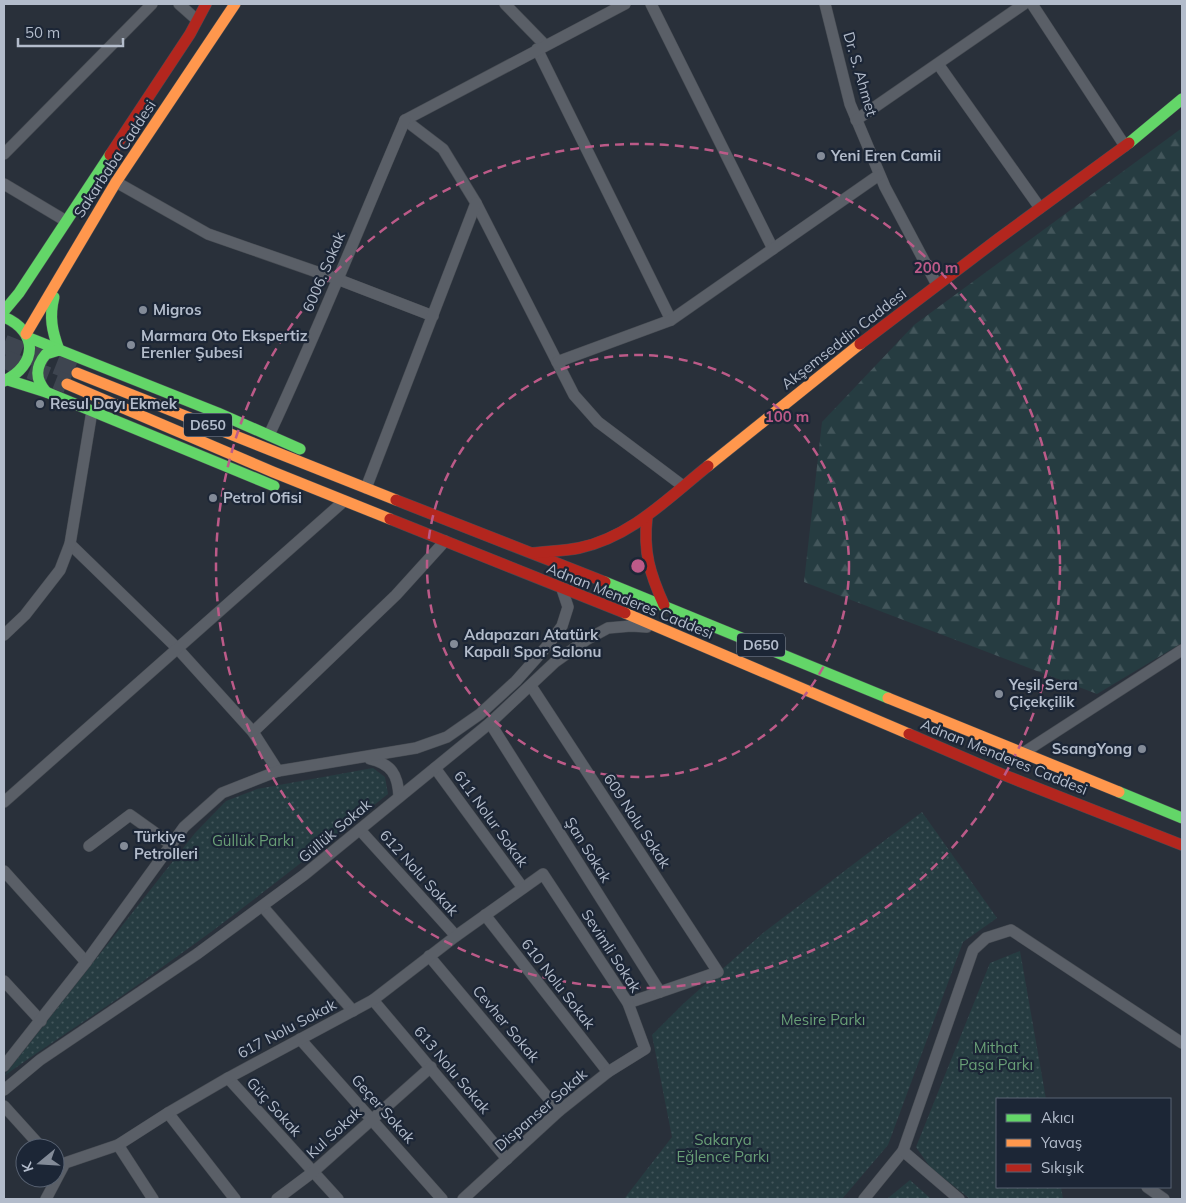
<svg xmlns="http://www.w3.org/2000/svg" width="1186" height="1203" font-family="Mulish,sans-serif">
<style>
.forest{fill:url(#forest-firs)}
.park{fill:url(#park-dots)}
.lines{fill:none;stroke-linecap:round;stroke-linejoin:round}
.primary-tunnel{stroke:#3e4550;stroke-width:19;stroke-dasharray:19 9;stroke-linecap:butt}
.street-casing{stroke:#464b52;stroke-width:12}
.fast-casing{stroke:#464b52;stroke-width:12}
.slow-casing{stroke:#464b52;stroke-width:12}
.jam-casing{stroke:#464b52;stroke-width:12}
.street{stroke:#5a5f67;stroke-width:11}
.fast{stroke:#63d668;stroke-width:11}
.slow{stroke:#ff974d;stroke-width:11}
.jam{stroke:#b3261e;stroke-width:11}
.ring{fill:none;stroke:#bc5a88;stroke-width:2.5;stroke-dasharray:9 6}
.poi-dot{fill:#838b98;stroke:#1c2636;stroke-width:2}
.labels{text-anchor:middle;stroke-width:4.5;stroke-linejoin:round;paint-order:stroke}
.shield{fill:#1c2636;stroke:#868f9e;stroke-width:1}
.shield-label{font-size:14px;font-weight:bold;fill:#b3bccb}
.street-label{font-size:15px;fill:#b3bccb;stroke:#1c2636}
.poi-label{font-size:15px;font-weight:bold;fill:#b3bccb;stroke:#1c2636;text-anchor:start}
.park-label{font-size:15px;fill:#689e76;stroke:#1c2636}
.centre{fill:#bc5a88;stroke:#1c2636;stroke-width:2.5}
.ring-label{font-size:15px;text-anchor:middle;font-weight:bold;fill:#bc5a88;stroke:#1c2636;stroke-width:4.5;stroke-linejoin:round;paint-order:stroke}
</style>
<defs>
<pattern id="forest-firs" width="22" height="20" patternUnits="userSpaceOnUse" patternTransform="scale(1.25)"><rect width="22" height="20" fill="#263c41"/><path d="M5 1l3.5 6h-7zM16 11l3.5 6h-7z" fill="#43565b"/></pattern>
<pattern id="park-dots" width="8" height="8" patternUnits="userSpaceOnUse" patternTransform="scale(1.25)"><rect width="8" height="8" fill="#263c41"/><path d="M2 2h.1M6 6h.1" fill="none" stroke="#43565b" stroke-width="1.8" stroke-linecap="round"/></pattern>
</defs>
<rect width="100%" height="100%" fill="#29303a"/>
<path class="forest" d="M 1182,128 L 1182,643 L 1097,694 L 804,582 L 822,422 L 914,325 Z"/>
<g class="park">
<path d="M 373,768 L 385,777 L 388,794 C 313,853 239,913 161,968 C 110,1006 55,1039 4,1076 L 195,833 L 226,801 L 257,789 Z"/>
<path d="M 922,812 L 997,918 L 963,942 L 888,1145 L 842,1199 L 624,1199 L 672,1137 L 652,1035 L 683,1004 L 763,933 Z"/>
<path d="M 1020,951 L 1046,1099 L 997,1099 L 997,1187 L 1061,1187 L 1063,1199 L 970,1199 L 930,1167 L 916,1147 L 990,963 Z"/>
<path d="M 910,1180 L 931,1199 L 887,1199 Z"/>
</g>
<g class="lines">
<g class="primary-tunnel">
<path d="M 4,344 L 77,373"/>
<path d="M 4,359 L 67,384"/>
</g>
<defs>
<g id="street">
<path d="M 179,4 L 197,20"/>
<path d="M 505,4 L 545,45"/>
<path d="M 651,4 L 773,249"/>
<path d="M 825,4 L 850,104 L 885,187 L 937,285"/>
<path d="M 1032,4 L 1125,146"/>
<path d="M 537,49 L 671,320"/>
<path d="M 938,64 L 1040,208"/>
<path d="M 405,120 L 443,149 L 476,203 L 574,395 L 598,422 L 683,486"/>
<path d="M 405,120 L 625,4"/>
<path d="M 856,120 L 1024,4"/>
<path d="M 4,154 L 152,4"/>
<path d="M 116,182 L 208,234 L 337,279 L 433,316"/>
<path d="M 4,184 L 66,221"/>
<path d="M 557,362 L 671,320 L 879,175"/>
<path d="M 269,435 C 318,331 360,225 405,120"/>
<path d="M 366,488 L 476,203"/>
<path d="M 70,544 L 177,648 L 253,732 L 278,771"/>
<path d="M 4,635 L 25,615 L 60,570 L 70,544 L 92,411"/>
<path d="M 531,686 L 718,972 L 628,1003"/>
<path d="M 490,723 L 660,992"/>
<path d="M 253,732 L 396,595 L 445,541"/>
<path d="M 1023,753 L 1182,650"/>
<path d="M 370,759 C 391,764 398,774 399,797"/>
<path d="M 435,768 L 523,888"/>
<path d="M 4,802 L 344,501"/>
<path d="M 360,830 L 456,936"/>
<path d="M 89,846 L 130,815 L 172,845"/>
<path d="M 4,871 L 86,962"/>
<path d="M 263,907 L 353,1011"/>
<path d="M 485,915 L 608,1072"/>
<path d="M 429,956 L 559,1111"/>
<path d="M 4,981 L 41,1021"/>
<path d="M 373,1000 L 507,1159"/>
<path d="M 300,1039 L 442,1199"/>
<path d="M 4,1066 L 86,962 L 184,827 L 222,793 L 278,771 L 416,748 L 447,737 L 480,714 L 516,681 L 548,645 L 562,626 L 568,607 L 562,589"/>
<path d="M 228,1078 L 338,1199"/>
<path d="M 4,1090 L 40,1060 L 197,954 L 304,875 L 490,723 L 555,662 L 586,640 L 608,628 L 631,626 L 647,627"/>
<path d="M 4,1106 L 42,1148"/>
<path d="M 168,1113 L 235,1199"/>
<path d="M 118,1145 L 153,1199"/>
<path d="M 1147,1187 L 1164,1199"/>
<path d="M 46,1199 L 65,1163 L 118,1145 L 168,1113 L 228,1078 L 373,1000 L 456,936 L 543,874 L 628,1003 L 645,1049 L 608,1072 L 559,1111 L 463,1199"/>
<path d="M 277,1199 L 313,1172 L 431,1067"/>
<path d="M 864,1199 L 903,1151"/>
<path d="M 959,1199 L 903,1151 L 973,950 L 986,938 L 1011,930 L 1182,1043"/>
</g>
<g id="fast">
<path d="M 1129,143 L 1182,99"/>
<path d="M 54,297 C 49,317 52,331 59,350"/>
<path d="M 4,311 L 19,293 L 110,155"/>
<path d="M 4,317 C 39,332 37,365 4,381"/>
<path d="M 27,337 L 218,413 L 300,449"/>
<path d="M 8,380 L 46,392 L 274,486"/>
<path d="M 46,392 C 35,379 35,367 46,354 L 59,350"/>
<path d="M 605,582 L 888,698"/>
<path d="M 1119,792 L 1182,818"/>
</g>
<g id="slow">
<path d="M 26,334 L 116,182 L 235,4"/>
<path d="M 77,373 L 396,500"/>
<path d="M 67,384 L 273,472 L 390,519"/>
<path d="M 708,466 L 860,344"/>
<path d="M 625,613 L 909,734"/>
<path d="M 888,698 L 1119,792"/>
</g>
<g id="jam">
<path d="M 110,155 L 190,34 L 206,4"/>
<path d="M 860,344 L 998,239 L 1129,143"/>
<path d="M 396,500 L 605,582"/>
<path d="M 647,517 C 643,552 650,574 664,605"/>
<path d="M 390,519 L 625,613"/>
<path d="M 533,553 C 548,551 564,551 579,548 C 631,537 668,498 708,466"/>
<path d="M 909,734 L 1004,775 L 1182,845"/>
</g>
</defs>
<use href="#street" class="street-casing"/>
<use href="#fast" class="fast-casing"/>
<use href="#slow" class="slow-casing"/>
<use href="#jam" class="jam-casing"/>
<use href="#street" class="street"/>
<use href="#fast" class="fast"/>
<use href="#slow" class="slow"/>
<use href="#jam" class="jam"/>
</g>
<g class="ring">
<circle cx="638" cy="566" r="211"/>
<circle cx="638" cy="566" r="422"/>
</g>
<g class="poi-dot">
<circle cx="821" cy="156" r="5"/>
<circle cx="143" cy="310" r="5"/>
<circle cx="131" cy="345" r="5"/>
<circle cx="40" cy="404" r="5"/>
<circle cx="213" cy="498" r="5"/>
<circle cx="454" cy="644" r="5"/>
<circle cx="999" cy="694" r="5"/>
<circle cx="1142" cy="749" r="5"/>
<circle cx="124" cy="846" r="5"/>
</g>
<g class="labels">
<g class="shield">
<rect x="184" y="413.5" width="48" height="23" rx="4"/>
<rect x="737" y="633.5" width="48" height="23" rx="4"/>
</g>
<g class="shield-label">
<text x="208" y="430">D650</text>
<text x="761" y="650">D650</text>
</g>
<g class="street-label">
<text transform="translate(860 74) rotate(74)" y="5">Dr. S. Ahmet</text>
<text transform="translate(115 159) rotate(-57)" y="5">Sakarbaba Caddesi</text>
<text transform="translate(324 272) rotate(-67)" y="5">6006. Sokak</text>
<text transform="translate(844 339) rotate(-38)" y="5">Akşemseddin Caddesi</text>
<text transform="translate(630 601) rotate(22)" y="5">Adnan Menderes Caddesi</text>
<text transform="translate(1004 757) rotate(22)" y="5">Adnan Menderes Caddesi</text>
<text transform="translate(491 819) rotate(54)" y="5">611 Nolur Sokak</text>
<text transform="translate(637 821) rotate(57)" y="5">609 Nolu Sokak</text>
<text transform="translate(335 831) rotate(-40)" y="5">Güllük Sokak</text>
<text transform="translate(588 850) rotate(58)" y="5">Şan Sokak</text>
<text transform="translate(419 873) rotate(48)" y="5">612 Nolu Sokak</text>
<text transform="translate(611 951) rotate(57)" y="5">Sevimli Sokak</text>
<text transform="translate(558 984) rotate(52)" y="5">610 Nolu Sokak</text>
<text transform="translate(506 1024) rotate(50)" y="5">Cevher Sokak</text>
<text transform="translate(287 1029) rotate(-28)" y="5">617 Nolu Sokak</text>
<text transform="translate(452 1070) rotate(50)" y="5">613 Nolu Sokak</text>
<text transform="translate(274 1107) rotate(48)" y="5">Güç Sokak</text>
<text transform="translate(383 1109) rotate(48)" y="5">Geçer Sokak</text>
<text transform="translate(541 1110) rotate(-41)" y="5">Dispanser Sokak</text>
<text transform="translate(334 1133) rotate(-42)" y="5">Kul Sokak</text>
</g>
<g class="poi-label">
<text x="831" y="161">Yeni Eren Camii</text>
<text x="153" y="315">Migros</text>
<text x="141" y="341">Marmara Oto Ekspertiz<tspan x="141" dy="17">Erenler Şubesi</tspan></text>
<text x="50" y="409">Resul Dayı Ekmek</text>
<text x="223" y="503">Petrol Ofisi</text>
<text x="464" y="640">Adapazarı Atatürk<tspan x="464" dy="17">Kapalı Spor Salonu</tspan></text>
<text x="1009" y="690">Yeşil Sera<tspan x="1009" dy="17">Çiçekçilik</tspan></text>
<text x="1132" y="754" text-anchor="end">SsangYong</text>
<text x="134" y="842">Türkiye<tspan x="134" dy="17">Petrolleri</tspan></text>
</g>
<g class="park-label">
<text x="253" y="846">Güllük Parkı</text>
<text x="823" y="1025">Mesire Parkı</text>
<text x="996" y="1053">Mithat<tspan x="996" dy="17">Paşa Parkı</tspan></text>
<text x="723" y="1145">Sakarya<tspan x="723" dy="17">Eğlence Parkı</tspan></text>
</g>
</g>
<circle cx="638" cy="566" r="8" class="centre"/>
<g class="ring-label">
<text x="936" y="273">200 m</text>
<text x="787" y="422">100 m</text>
</g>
<rect width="1186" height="1203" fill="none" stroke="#b3bccb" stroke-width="10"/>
<rect x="996" y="1098" width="175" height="90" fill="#1c2636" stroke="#586272"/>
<rect x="1006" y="1114" width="25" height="8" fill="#63d668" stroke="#586272"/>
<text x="1041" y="1123" font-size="15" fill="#b3bccb">Akıcı</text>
<rect x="1006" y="1139" width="25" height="8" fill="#ff974d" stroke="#586272"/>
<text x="1041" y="1148" font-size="15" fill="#b3bccb">Yavaş</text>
<rect x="1006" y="1164" width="25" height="8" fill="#b3261e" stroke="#586272"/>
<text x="1041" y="1173" font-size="15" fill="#b3bccb">Sıkışık</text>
<g transform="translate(40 1163) rotate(252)"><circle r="24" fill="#1c2636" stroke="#586272"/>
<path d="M0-4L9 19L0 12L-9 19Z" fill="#838b98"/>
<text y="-8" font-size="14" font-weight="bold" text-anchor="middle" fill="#b3bccb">K</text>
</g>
<path d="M18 38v8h105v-8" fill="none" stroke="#b3bccb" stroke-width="2.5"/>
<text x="25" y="38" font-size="15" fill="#b3bccb" stroke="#1c2636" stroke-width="4" paint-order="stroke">50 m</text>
</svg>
